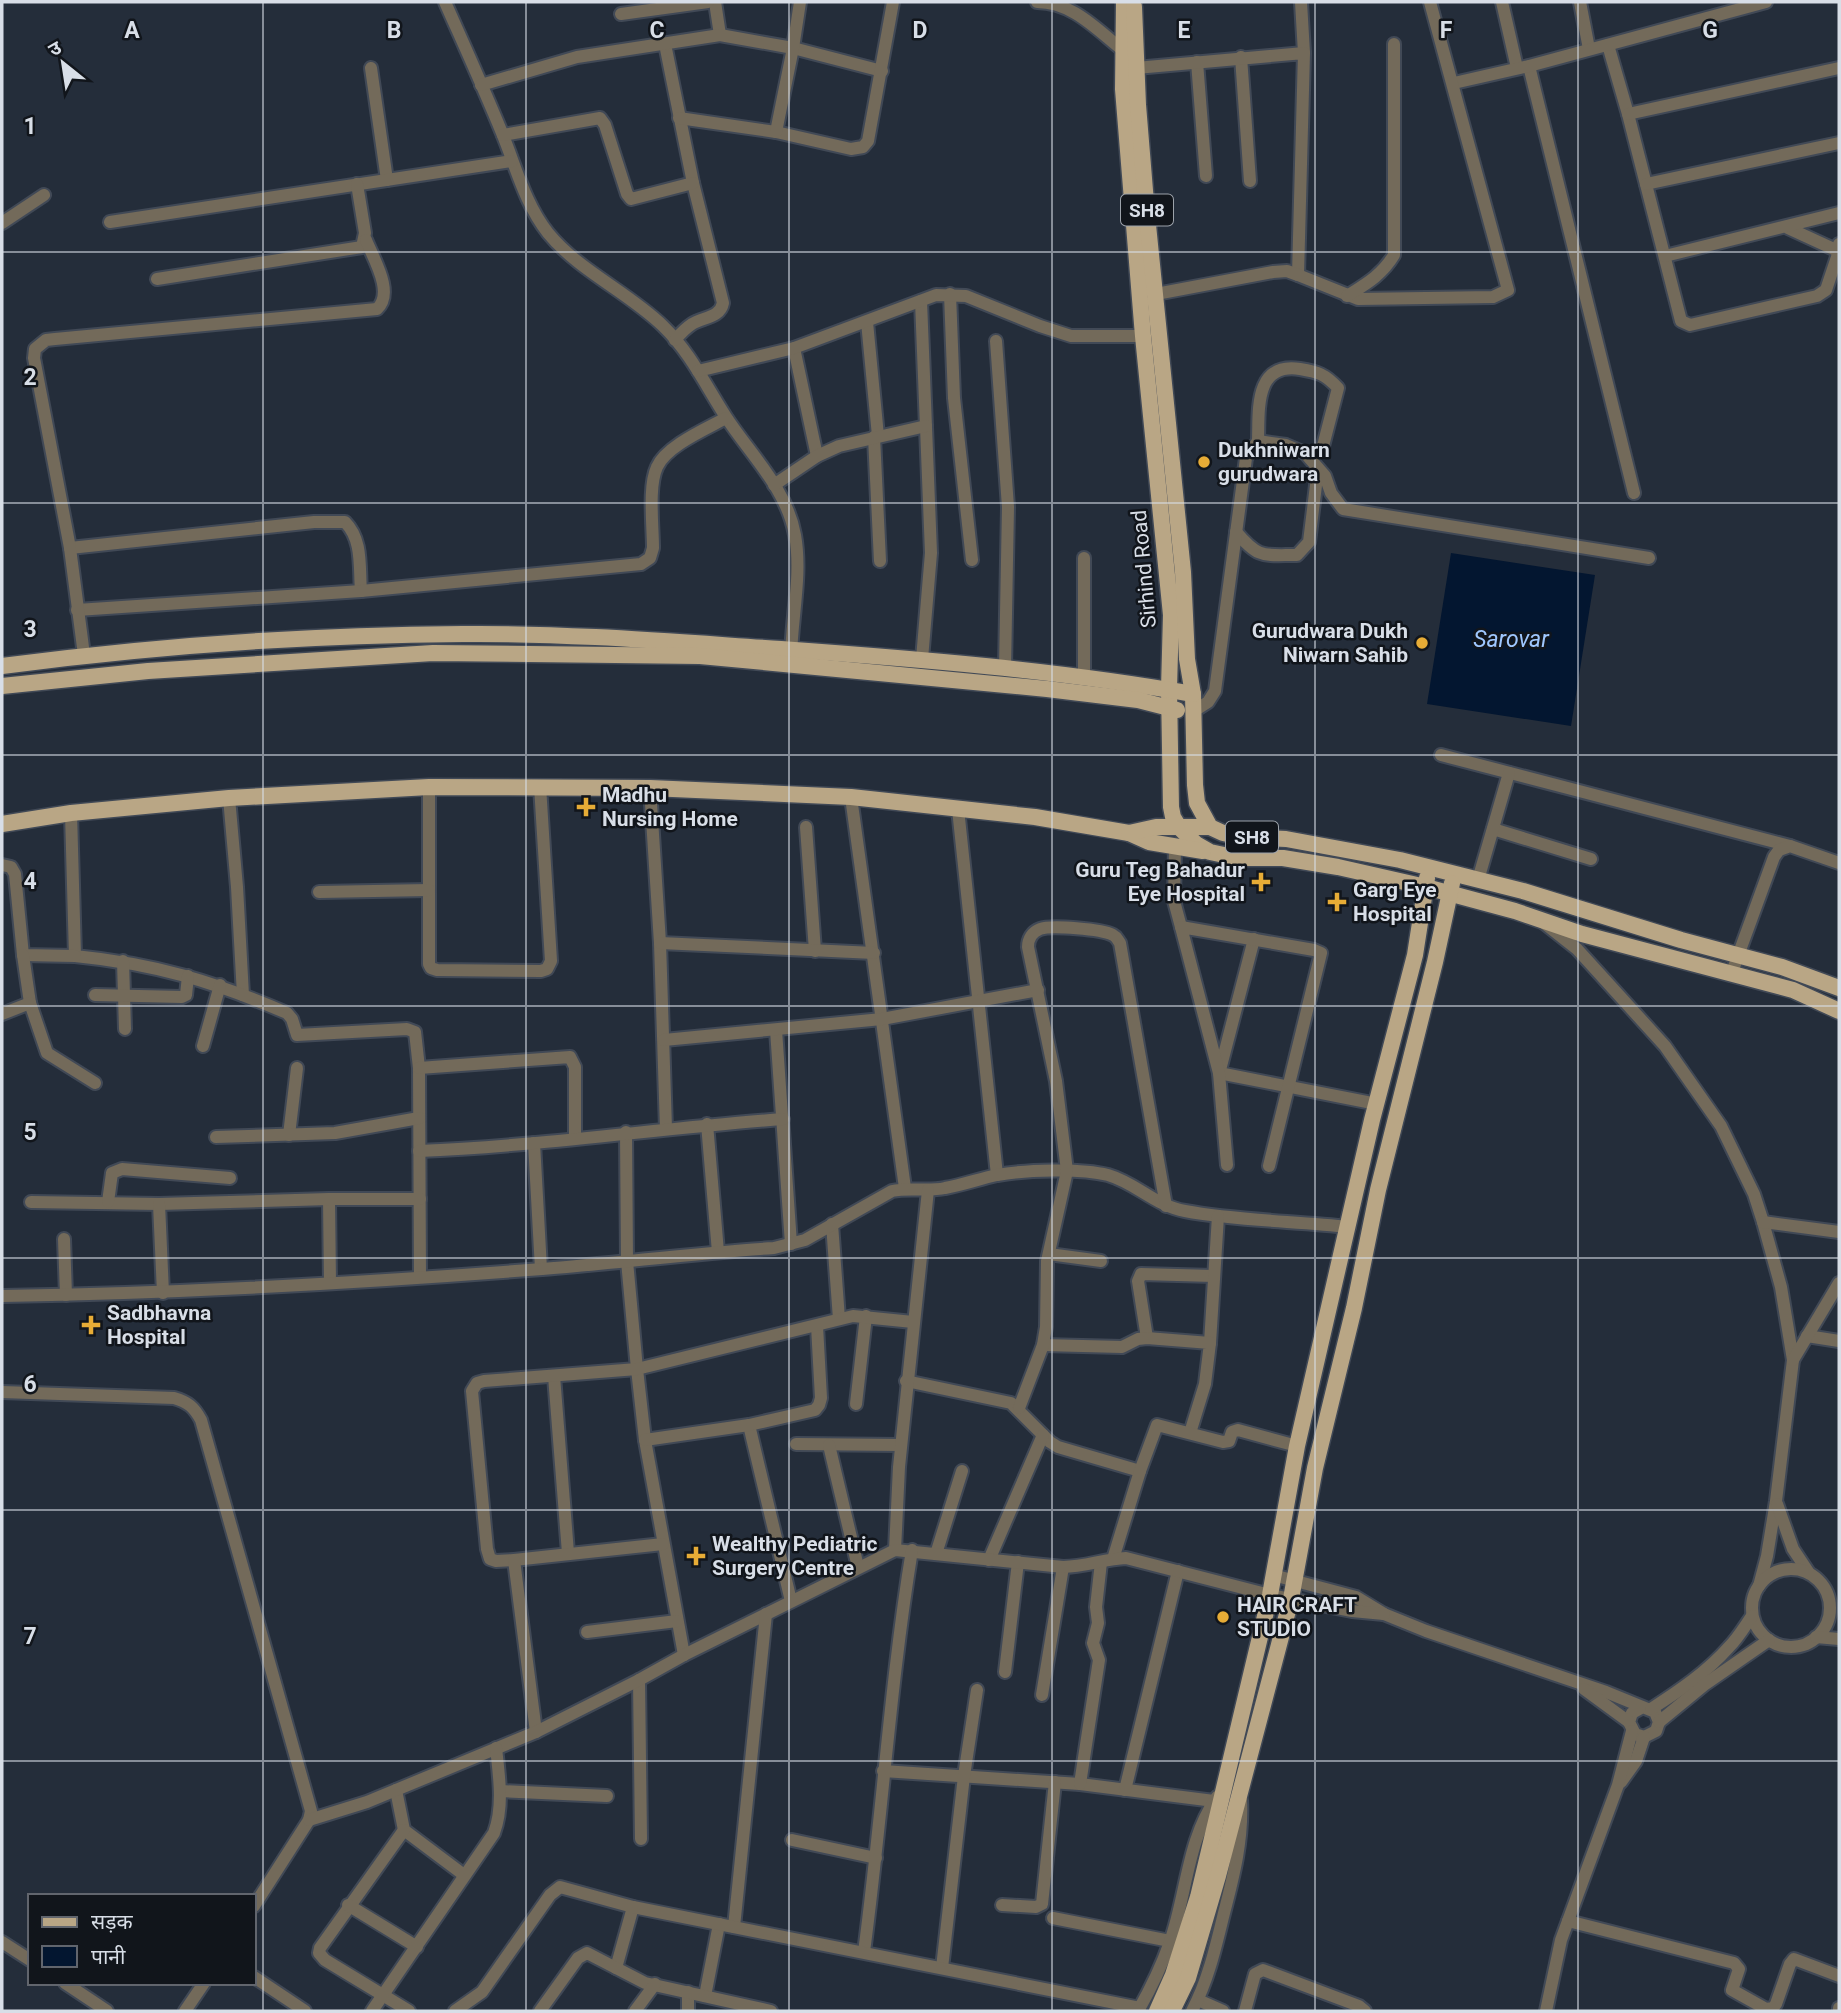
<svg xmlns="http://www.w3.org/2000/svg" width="1841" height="2013" font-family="Roboto,'Noto Sans Devanagari',sans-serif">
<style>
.water{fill:#031630}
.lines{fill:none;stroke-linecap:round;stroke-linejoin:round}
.minor-casing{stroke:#414956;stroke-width:16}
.major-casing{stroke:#414956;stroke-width:19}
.minor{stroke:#736a5a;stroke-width:12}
.major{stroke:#b9a685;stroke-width:16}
.grid{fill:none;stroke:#d8dee7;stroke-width:2;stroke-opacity:0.55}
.poi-dot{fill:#e7ac36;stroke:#11151b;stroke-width:2.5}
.labels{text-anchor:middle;stroke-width:5;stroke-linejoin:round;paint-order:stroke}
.shield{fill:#11151b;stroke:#9ca2aa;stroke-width:2}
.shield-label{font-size:19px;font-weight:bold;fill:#d8dee7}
.poi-label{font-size:21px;font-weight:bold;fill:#d8dee7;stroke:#11151b;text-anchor:start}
.street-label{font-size:21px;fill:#d8dee7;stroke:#11151b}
.water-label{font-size:23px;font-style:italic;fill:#9fc7fe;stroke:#11151b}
.grid-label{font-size:23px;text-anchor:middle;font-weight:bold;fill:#d8dee7;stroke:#11151b;stroke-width:5;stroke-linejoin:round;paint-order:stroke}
</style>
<rect width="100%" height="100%" fill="#242d3a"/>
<path class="water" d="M 1451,553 L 1595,575 L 1571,726 L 1427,704 Z"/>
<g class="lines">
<defs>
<g id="minor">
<path d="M 445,2 C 464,45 484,89 502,133 C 516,167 525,204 548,233 C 579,271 628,292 663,326 C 690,352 706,386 726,417 C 750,454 787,489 795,535 C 802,574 792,616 791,656"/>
<path d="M 715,2 L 720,35"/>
<path d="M 1037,2 C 1073,2 1097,30 1124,51"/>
<path d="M 1301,2 L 1304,53"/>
<path d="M 1502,2 L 1517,68"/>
<path d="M 1580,2 L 1589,49"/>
<path d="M 621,14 L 708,2"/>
<path d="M 665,44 L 693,183 L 723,303 C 720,318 703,317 692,324 C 686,328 680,334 675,340"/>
<path d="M 1608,45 L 1628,114 L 1681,321 L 1690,325 L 1817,296 L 1826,290 L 1839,251"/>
<path d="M 1241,57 L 1250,181"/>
<path d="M 1197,62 L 1206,176"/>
<path d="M 1529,66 L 1634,493"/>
<path d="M 371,68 L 387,180"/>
<path d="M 1136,68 L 1304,53 L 1298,275"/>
<path d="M 1454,83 L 1529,66 L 1766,2"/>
<path d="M 481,85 L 577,57 L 720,35 L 793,48 L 882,71"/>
<path d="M 1628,114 L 1839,68"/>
<path d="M 679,118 L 776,132 L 851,149 L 863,147 L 868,141 L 893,2"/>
<path d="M 776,132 L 793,48 L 800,2"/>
<path d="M 503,135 L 600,118 L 605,125 L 627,194 L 631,199 L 693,183"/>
<path d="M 1646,184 L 1839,143"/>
<path d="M 110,222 L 512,161"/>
<path d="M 2,223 L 44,195"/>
<path d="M 1788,228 L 1838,251 L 1839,244"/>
<path d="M 1665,256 L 1839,213"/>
<path d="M 157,279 L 362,247 L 365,233 L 357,184"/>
<path d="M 950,294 L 954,398 L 972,560"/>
<path d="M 1156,294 L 1273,272 L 1287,271 L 1298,275 L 1358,299 L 1493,297 L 1508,290 L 1430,2"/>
<path d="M 1347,296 C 1366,284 1382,275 1394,255 L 1394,44"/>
<path d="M 921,301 L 931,553 L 922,659"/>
<path d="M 867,322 L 878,436"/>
<path d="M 996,341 L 1008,507 L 1005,668"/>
<path d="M 794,348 L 817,456"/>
<path d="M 698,371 L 794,348 L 936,295 L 966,296 L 1040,326 L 1071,336 L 1143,336"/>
<path d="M 874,437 L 880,561"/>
<path d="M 1258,441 C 1259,410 1254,362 1300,369 C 1318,372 1325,374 1338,388 L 1323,446 L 1310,458"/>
<path d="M 774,485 L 817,456 L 839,446 L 926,426"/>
<path d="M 1236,532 C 1259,559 1263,555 1297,555 L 1309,542 L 1318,469"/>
<path d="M 70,548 L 314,522 L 345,522 C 363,540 359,567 361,591"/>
<path d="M 77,610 L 361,591 L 641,564 L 650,558 L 653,548 C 653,526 648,486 657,467 C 666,446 706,429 726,418"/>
<path d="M 84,655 L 70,548 L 34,358 L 35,349 L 46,340 L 55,339 L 377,309 C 395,293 373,258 366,240"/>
<path d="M 1084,677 L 1084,558"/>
<path d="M 1194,711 L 1208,702 L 1215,691 L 1246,458 L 1258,441 L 1286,445 L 1305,453 L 1325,476 L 1331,493 L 1343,509 L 1649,558"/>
<path d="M 1441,755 L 1790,846"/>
<path d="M 429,787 L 429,964 L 431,968 L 437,970 L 541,971 L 547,969 L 551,961 L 540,786"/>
<path d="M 650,788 L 660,943 L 666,1129"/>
<path d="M 851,797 L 905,1188"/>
<path d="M 229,798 L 237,887 L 243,995"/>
<path d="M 958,809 L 997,1175"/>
<path d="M 71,813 L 75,956 C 156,964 212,981 287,1013 L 292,1019 L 297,1035 L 407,1029 L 415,1032 L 419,1068 L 420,1277"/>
<path d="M 806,827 L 815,951"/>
<path d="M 1493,829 L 1591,859"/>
<path d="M 1175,846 L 1174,901 L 1181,927"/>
<path d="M 2,865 L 11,867 L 15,874 L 23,955 L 75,956"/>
<path d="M 1478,880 L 1509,773"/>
<path d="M 319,892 L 429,890"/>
<path d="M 1544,923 L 1577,949 L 1665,1046 L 1721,1126 L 1754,1194 L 1763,1222 L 1781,1287 L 1793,1360 L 1776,1501 L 1767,1556 L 1759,1586"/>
<path d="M 660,943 L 874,953"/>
<path d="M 23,955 L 30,1003 L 47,1053 L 95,1083"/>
<path d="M 123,961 L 125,1029"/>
<path d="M 1731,975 L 1774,857 L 1779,850 L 1790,846 L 1839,863"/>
<path d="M 95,995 L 182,997 L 186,995 L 188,976"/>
<path d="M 2,1014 L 30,1003"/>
<path d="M 776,1030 L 791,1244"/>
<path d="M 664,1040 L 882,1019 L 1038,990"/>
<path d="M 203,1046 L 220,985"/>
<path d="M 419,1068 L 570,1057 L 575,1067 L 575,1138"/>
<path d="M 1220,1070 L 1254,939"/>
<path d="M 1219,1073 L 1377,1104"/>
<path d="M 707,1124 L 718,1252"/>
<path d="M 626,1132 L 627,1261 L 637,1369 L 645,1440 L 684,1655"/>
<path d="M 289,1135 L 297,1068"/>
<path d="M 216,1137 L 335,1133 L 419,1118"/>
<path d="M 534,1143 L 541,1269"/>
<path d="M 419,1151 C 541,1146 661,1128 783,1119"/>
<path d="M 1227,1165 L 1219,1073 L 1181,927 L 1314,950 L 1321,953 L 1269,1166"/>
<path d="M 329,1199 L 330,1283"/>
<path d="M 31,1202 L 159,1204 L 329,1199 L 420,1199"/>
<path d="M 108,1202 L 112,1173 L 122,1169 L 230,1178"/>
<path d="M 159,1204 L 163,1293"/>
<path d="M 1763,1222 L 1839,1232"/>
<path d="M 832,1224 L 839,1319"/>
<path d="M 64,1239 L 66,1295"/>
<path d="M 1049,1254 L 1101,1261"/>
<path d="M 2,1296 C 182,1293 362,1283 542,1269 C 619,1263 696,1253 774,1248 L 805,1240 L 892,1191 C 910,1187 927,1192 945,1188 C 962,1185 979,1179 997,1175 C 1025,1170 1080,1168 1108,1175 C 1136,1183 1156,1206 1185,1211 C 1238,1221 1295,1221 1349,1227"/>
<path d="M 1807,1336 L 1839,1341"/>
<path d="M 1147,1338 L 1138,1281 L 1141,1274 L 1214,1276"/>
<path d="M 1210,1343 L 1218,1216"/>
<path d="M 1043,1345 L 1122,1347 L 1138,1339 L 1147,1338 L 1210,1343 L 1205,1384 L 1190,1433"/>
<path d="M 1793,1360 L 1839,1283"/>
<path d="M 554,1376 L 568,1553"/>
<path d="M 906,1381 L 1011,1403 L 1050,1442 L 1058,1447 L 1140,1471"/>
<path d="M 2,1392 L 174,1398 C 188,1402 194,1407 201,1420 L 311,1811 L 309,1820 L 254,1906"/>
<path d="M 856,1404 L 866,1316"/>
<path d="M 1019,1408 L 1043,1345 L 1046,1327 L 1047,1261 L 1067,1171 L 1056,1081 L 1028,947 C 1028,939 1032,932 1040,929 C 1051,925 1102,929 1113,935 C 1117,937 1117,939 1120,943 L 1166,1206"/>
<path d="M 749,1425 L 791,1601"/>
<path d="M 645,1440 L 749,1425 L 815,1410 L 819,1405 L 821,1398 L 817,1326"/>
<path d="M 796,1444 L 901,1445"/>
<path d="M 829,1445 L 858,1567"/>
<path d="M 1777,1504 L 1793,1549 L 1809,1573"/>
<path d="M 663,1544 L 514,1560 L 496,1561 L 490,1559 L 487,1549 L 472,1391 L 477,1383 L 484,1381 L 637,1369 L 853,1316 L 913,1322"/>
<path d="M 895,1550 L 899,1467 L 928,1190"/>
<path d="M 936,1554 L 962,1471"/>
<path d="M 1113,1559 L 1140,1471 L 1157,1425 L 1223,1442 L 1229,1441 L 1232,1432 L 1238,1430 L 1297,1446"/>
<path d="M 514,1560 L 536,1732"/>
<path d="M 989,1560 L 1043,1435"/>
<circle cx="1791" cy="1608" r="39"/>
<path d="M 1273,1575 L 1356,1597 L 1384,1614 L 1426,1631 L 1606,1692 L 1655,1712 L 1659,1722 L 1656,1731 L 1644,1737 L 1635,1734 L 1629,1722 L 1632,1713 L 1641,1708"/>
<path d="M 587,1632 L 677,1621"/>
<path d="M 1816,1637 L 1839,1639"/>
<path d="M 1005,1672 L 1018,1562"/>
<path d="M 639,1680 L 641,1839"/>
<path d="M 1584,1689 L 1629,1722"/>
<path d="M 1042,1695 L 1063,1567"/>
<path d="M 1651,1709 C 1679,1691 1707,1672 1729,1647 C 1738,1638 1745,1626 1752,1616"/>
<path d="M 1659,1722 L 1704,1685 L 1769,1640"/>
<path d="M 883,1771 L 1080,1784 L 1214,1801"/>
<path d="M 1621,1782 L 1636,1761 L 1644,1737"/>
<path d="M 1080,1784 L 1099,1660 L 1093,1643 L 1098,1623 L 1096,1607 L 1101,1562"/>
<path d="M 396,1790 L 404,1830 L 464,1875"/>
<path d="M 1125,1790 L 1178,1571"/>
<path d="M 500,1791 L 607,1796"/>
<path d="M 309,1820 L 367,1802 L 536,1732 L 639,1680 L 684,1655 L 895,1550 L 1063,1567 C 1085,1567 1104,1559 1126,1558 L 1270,1595 L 1352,1611 L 1384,1614"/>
<path d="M 404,1830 L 320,1948 L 319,1953 L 325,1960 L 409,2011"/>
<path d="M 792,1840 L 876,1858"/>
<path d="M 348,1905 L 417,1947"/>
<path d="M 1002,1905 L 1036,1907 L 1042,1904 L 1055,1782"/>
<path d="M 1053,1918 L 1170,1941"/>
<path d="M 1568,1921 L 1734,1963 L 1739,1969 L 1732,1990 L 1766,2009 L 1773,2008 L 1776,2004 L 1790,1964 L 1794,1959 L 1839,1976"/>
<path d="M 734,1927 L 766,1614"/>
<path d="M 2,1942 L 30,1960"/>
<path d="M 864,1952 C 882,1818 890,1684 912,1550"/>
<path d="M 616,1968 L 633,1907"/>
<path d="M 942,1968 L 964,1776 L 977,1690"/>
<path d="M 254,1977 L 305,2011"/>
<path d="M 65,1983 L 107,2011"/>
<path d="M 688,1992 L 688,2011"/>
<path d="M 705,1996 L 719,1924"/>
<path d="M 1198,2000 L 1223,2011"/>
<path d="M 185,2011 L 204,1983"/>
<path d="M 372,2011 L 494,1833 C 504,1806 499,1776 496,1748"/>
<path d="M 455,2011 L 482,1992 L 550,1895 L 560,1887 L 633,1907 L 1140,2008"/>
<path d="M 540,2011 L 578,1958 L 587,1953 L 645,1983 L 771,2011"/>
<path d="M 635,2011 L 655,1984"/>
<path d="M 1138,2011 C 1150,1990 1162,1965 1170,1942 C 1187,1893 1187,1840 1217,1797"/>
<path d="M 1192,2011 C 1208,1981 1216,1946 1224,1913 C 1234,1875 1243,1839 1241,1800"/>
<path d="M 1245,2011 L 1255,1974 L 1263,1970 L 1359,2006 L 1365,2011"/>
<path d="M 1546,2011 L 1561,1940 L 1618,1785 L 1632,1731"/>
<path d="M 1839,2011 L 1839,2008"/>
</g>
<g id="major">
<path d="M 1124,2 L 1123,89 L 1143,336 L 1171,615 L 1169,689 L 1171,807 L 1173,817 L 1179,827 L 1196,844 L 1210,852 L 1238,858 L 1283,858 L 1338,867 L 1426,887 L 1515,911 L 1582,934 L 1793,990 L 1839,1011"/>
<path d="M 1134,7 L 1138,105 L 1147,215 L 1183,572 L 1187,659 L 1193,694 L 1195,785 L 1197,803 L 1210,827 L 1223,833 L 1241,837 L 1286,839 L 1400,860 L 1523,891 L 1681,940 L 1782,967 L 1839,988"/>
<path d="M 2,666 C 154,646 309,635 463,634 C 569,633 675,642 781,649 C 919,659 1057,670 1193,694"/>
<path d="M 2,686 L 148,671 L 433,653 L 700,656 L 1047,689 L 1138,700 L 1177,710"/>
<path d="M 2,824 L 71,813 L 229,798 L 429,787 L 650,788 L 851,797 L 1035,817 L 1129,833 L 1149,842 L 1203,851"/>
<path d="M 1129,833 L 1156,827 L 1210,827"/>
<path d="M 1157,2011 L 1173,1975 L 1198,1897 L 1270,1595 L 1297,1446 L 1372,1120 L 1415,955 L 1427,878"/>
<path d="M 1172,2011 L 1188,1978 L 1218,1876 L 1291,1599 L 1315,1468 L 1354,1308 L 1378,1190 L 1435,962 L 1452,883"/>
</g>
</defs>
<use href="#minor" class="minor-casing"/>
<use href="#major" class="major-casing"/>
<use href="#minor" class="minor"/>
<use href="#major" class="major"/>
</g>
<path class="grid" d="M 263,2 L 263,2011M 526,2 L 526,2011M 789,2 L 789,2011M 1052,2 L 1052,2011M 1315,2 L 1315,2011M 1578,2 L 1578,2011M 2,252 L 1839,252M 2,503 L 1839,503M 2,755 L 1839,755M 2,1006 L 1839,1006M 2,1258 L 1839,1258M 2,1510 L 1839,1510M 2,1761 L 1839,1761"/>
<g class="poi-dot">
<circle cx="1204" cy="462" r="7"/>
<circle cx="1422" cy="643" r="7"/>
<path d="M582.5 796.5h7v7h7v7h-7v7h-7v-7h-7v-7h7z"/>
<path d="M1257.5 871.5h7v7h7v7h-7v7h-7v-7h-7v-7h7z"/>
<path d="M1333.5 891.5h7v7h7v7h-7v7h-7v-7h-7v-7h7z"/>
<path d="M87.5 1314.5h7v7h7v7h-7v7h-7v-7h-7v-7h7z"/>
<path d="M692.5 1545.5h7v7h7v7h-7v7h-7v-7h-7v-7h7z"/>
<circle cx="1223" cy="1617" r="7"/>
</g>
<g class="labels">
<g class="shield">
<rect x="1121" y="194.5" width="52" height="31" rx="5"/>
<rect x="1226" y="821.5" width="52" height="31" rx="5"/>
</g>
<g class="shield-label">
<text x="1147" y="217">SH8</text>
<text x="1252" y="844">SH8</text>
</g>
<g class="poi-label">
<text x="1218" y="457">Dukhniwarn<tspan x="1218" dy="24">gurudwara</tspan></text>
<text x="1408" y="638" text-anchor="end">Gurudwara Dukh<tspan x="1408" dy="24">Niwarn Sahib</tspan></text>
<text x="602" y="802">Madhu<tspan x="602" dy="24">Nursing Home</tspan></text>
<text x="1245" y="877" text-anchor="end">Guru Teg Bahadur<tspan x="1245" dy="24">Eye Hospital</tspan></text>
<text x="1353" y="897">Garg Eye<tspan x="1353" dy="24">Hospital</tspan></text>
<text x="107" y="1320">Sadbhavna<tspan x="107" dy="24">Hospital</tspan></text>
<text x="712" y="1551">Wealthy Pediatric<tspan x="712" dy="24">Surgery Centre</tspan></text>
<text x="1237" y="1612">HAIR CRAFT<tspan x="1237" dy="24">STUDIO</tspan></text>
</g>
<g class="street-label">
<text transform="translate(1144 569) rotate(-95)" y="7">Sirhind Road</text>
</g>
<g class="water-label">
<text x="1511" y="647">Sarovar</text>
</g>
</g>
<g class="grid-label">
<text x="132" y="38">A</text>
<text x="394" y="38">B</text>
<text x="657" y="38">C</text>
<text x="920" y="38">D</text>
<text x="1184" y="38">E</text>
<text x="1446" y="38">F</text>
<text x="1710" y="38">G</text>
<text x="30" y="134">1</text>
<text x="30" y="385">2</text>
<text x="30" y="637">3</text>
<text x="30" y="889">4</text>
<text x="30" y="1140">5</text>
<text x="30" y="1392">6</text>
<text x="30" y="1644">7</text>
</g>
<rect width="1841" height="2013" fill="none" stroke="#d8dee7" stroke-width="7"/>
<rect x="28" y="1894" width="228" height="91" fill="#11151b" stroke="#61656d" stroke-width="2"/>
<rect x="42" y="1917" width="35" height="10" fill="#b9a685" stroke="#61656d" stroke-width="2"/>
<text x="91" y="1929" font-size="21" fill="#d8dee7">सड़क</text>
<rect x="42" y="1946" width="35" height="21" fill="#031630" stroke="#61656d" stroke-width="2"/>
<text x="91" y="1964" font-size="21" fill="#d8dee7">पानी</text>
<g transform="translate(63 63) rotate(330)" stroke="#11151b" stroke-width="5" paint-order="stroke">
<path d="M0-5L12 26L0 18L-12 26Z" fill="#d8dee7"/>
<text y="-10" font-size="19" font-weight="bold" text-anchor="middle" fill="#d8dee7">उ</text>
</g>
</svg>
